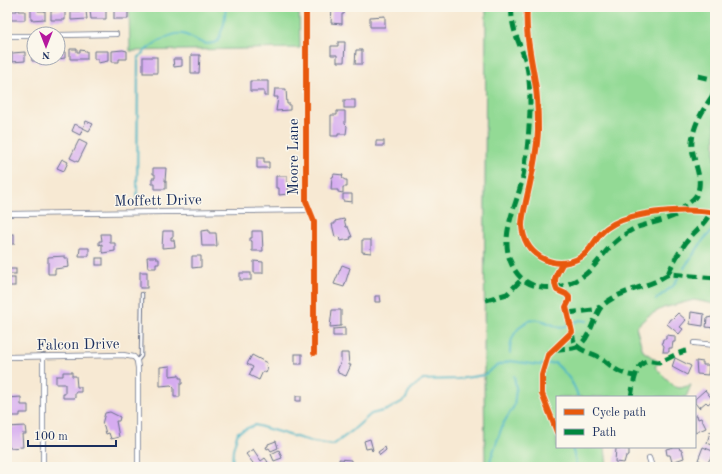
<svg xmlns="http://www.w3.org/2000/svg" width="722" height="474" font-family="'Old Standard TT',serif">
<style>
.green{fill:#93da95;stroke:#57847a}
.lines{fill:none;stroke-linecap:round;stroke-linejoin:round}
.stream{stroke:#49b5c6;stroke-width:2}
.building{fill:#d6acf0}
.lane-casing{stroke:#687087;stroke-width:4.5}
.street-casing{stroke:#687087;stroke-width:6}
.lane{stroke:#fff;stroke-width:2.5}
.street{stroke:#fff;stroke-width:4.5}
.quiet{stroke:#00873e;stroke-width:5;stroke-dasharray:10 5;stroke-linecap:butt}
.cycleway-casing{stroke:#fbf7ec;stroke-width:8}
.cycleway{stroke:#e8590c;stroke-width:6}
.labels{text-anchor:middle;stroke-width:3;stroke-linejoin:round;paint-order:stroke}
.street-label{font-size:15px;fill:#1b2f5e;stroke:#fbf7ec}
</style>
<rect width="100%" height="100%" fill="#fbf7ec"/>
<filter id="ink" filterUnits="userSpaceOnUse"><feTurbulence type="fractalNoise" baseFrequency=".025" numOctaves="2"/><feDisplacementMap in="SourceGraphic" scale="8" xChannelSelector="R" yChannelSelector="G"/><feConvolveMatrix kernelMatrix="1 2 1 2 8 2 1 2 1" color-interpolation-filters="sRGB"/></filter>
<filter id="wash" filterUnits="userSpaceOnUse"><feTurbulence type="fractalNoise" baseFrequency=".012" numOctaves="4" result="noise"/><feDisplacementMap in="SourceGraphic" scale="16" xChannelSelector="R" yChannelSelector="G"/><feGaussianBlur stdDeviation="0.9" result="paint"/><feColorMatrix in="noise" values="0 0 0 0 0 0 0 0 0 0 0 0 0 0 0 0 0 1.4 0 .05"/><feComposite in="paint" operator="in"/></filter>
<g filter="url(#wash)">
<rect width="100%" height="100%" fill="#f7e9d3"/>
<g class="green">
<path d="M 129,7 L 299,7 L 300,48 L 130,51 Z"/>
<path d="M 486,7 L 715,7 L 715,304 L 694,300 L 663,308 L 648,316 L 636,327 L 643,351 L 659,362 L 655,367 L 675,387 L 680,388 L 691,385 L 686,397 L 557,397 L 557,447 L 605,447 L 607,467 L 485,467 L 484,372 Z"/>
</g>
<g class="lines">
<g class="stream">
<path d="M 137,203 L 138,59 C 144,49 171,31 183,34 C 197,38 203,49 218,41 L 224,24 L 226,7"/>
<path d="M 684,268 L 704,239 L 715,228"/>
<path d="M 656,299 L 673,286 L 678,278"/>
<path d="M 510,353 C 509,337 521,318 539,320 C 546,321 553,325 560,328 L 580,320 L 587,321"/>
<path d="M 572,447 L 577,467"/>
<path d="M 232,467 L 233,449 L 238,432 L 255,425 L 313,442 L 333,445 L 352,431 L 371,414 L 387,410 L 405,400 L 411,389 L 422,380 L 458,379 L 484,375 L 496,366 L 510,361 L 539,365 L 555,363 C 565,372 575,383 578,397"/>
<path d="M 489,467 L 491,458 L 503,424 L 514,406 L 516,388 L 514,376"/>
</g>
</g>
<g id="blocks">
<g class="building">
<path d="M 31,7 L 38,7 L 38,11 L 45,11 L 45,19 L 31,20 Z"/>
<path d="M 102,7 L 102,10 L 106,10 L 106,19 L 91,19 L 90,10 L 93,10 L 93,8 Z"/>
<path d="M 332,7 L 342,7 L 342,10 L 345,10 L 344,14 L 342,14 L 342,24 L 331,23 Z"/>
<path d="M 17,8 L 19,8 L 19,11 L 25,11 L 25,20 L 11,20 L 11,11 L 17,11 Z"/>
<path d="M 128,9 L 128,19 L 114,19 L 114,10 Z"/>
<path d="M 65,10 L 65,20 L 51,20 L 51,11 Z"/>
<path d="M 71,11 L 86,11 L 87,19 L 71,20 Z"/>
<path d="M 385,16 L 385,27 L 370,27 L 370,17 Z"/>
<path d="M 338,42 L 345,42 L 344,62 L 337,62 L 337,55 L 331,55 L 331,46 L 338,46 Z"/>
<path d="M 70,49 L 77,49 L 77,52 L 80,52 L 80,50 L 87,51 L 87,59 L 70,59 Z"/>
<path d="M 58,50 L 65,52 L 65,58 L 58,59 Z"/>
<path d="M 123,50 L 127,51 L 127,59 L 119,59 L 119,62 L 112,62 L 112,51 Z"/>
<path d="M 356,50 L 362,50 L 362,64 L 355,64 Z"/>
<path d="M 94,51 L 108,51 L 108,61 L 98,63 L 98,59 L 94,59 Z"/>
<path d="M 25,52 L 25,61 L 12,62 L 12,53 Z"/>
<path d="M 31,52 L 34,52 L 34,58 L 46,58 L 45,63 L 39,63 L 39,61 L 32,61 Z"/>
<path d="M 191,55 L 200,55 L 199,73 L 191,73 Z"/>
<rect x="143" y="57" width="14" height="16"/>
<path d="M 173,59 L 182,59 L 182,66 L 174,67 Z"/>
<path d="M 250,81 L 268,81 L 268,96 L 264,96 L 264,91 L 250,91 Z"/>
<path d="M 275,89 L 286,89 L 287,104 L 290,104 L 290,110 L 276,111 L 278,97 L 274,97 Z"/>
<rect x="344" y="100" width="11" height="8"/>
<path d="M 337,111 L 345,111 L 345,124 L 347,126 L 346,134 L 338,134 L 338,136 L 331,136 L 331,115 L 337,115 Z"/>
<path d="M 86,121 L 93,124 L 89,131 L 83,128 Z"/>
<path d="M 75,124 L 83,128 L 80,135 L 72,131 Z"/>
<path d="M 79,140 L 87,144 L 78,162 L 70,158 Z"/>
<rect x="376" y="141" width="8" height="5"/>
<path d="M 257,158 L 264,158 L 264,162 L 269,162 L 269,168 L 257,168 Z"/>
<path d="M 62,159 L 68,162 L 64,171 L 57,168 Z"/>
<path d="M 153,168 L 166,168 L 165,181 L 166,181 L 166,189 L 155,189 L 155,184 L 152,184 L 152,178 L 155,178 L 155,174 L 153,174 Z"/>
<path d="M 334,174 L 343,175 L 342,178 L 345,180 L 347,180 L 347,187 L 343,187 L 343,193 L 338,192 L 338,190 L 331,190 L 332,177 L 333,177 Z"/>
<path d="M 276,176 L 287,176 L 287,183 L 289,183 L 288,194 L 279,195 L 279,188 L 276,188 Z"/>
<path d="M 343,194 L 352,194 L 352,202 L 343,201 Z"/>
<path d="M 344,219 L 346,227 L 348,227 L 352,237 L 350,237 L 351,239 L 340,241 L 339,236 L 335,237 L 332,224 L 335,224 L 335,221 Z"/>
<path d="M 209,230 L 209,233 L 216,233 L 217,246 L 202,246 L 201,231 Z"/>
<path d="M 163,231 L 173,231 L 173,237 L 171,237 L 171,240 L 174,240 L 175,247 L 162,248 Z"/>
<path d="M 252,231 L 262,231 L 263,251 L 252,251 L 252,241 L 250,241 L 250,238 L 252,238 Z"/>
<rect x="7" y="234" width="7" height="10"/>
<path d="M 101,234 L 110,234 L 110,243 L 115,243 L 115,251 L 103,253 L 102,252 L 102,244 L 99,245 L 99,241 L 102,241 Z"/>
<path d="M 362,240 L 371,240 L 371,253 L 362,252 Z"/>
<path d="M 80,248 L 89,248 L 89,256 L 79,256 Z"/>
<path d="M 65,256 L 65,258 L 68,258 L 69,267 L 55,269 L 55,274 L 48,274 L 48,257 Z"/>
<path d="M 192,256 L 201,256 L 201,267 L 192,268 Z"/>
<path d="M 147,257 L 156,257 L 156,259 L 159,259 L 159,264 L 156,264 L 156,268 L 148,268 Z"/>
<rect x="96" y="258" width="7" height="7"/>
<path d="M 254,261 L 263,262 L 263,273 L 254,273 Z"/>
<path d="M 342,265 L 350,268 L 344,287 L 334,284 Z"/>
<rect x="8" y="269" width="8" height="5"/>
<rect x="140" y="272" width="7" height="16"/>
<rect x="240" y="273" width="11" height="7"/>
<rect x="7" y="278" width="8" height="8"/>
<path d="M 375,296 L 380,296 L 381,302 L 375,302 Z"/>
<path d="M 332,310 L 341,310 L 341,326 L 330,327 Z"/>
<path d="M 691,312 L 704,314 L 703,326 L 690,324 Z"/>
<path d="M 678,313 L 686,320 L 680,327 L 683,329 L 679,334 L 667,324 L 670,319 L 672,319 Z"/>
<path d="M 712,317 L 715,318 L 715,328 L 706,327 L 707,318 Z"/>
<path d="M 345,328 L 345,336 L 333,336 L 333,329 Z"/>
<path d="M 666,335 L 675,336 L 675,342 L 673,342 L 672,348 L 669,348 L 669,352 L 663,352 L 664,346 L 662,343 L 663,339 L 666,339 Z"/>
<path d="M 341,353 L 348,353 L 349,365 L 351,365 L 346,376 L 338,373 L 338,371 L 337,371 L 341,361 Z"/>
<rect x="295" y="354" width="7" height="10"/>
<path d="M 252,355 L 267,363 L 266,366 L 268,368 L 266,373 L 263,371 L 259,380 L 249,375 L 253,367 L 247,364 Z"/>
<path d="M 675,358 L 691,366 L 687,375 L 672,367 Z"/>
<path d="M 696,361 L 703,362 L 703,365 L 709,365 L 708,375 L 697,374 Z"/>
<path d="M 170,366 L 170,376 L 179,375 L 179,378 L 182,378 L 182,384 L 180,384 L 180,397 L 174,397 L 174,388 L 171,385 L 160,386 L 160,367 Z"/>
<path d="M 63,372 L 72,372 L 72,376 L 76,376 L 77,387 L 81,387 L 81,392 L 75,392 L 75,398 L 63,398 L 63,394 L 65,394 L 65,384 L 56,384 L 56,376 L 63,376 Z"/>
<path d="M 705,390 L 713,400 L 708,404 L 706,402 L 699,408 L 695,403 L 695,399 Z"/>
<rect x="296" y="396" width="5" height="5"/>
<path d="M 21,397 L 21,405 L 28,405 L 28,413 L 20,413 L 20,416 L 12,416 L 12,414 L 7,414 L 7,398 Z"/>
<path d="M 110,412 L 120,417 L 119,421 L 116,421 L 119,437 L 111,439 L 109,433 L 106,434 L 104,426 L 102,424 L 105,413 Z"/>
<path d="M 695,415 L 697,415 L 698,419 L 701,418 L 706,428 L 695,433 Z"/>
<path d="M 25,426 L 26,434 L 22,434 L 23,447 L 9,448 L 7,427 Z"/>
<path d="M 710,432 L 715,433 L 715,446 L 707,443 Z"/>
<path d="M 370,439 L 373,450 L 372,451 L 371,448 L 366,449 L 364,441 Z"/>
<path d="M 276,441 L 278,448 L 271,451 L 269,448 L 267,449 L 266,447 L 268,446 L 268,444 Z"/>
<path d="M 385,447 L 386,450 L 380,455 L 378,452 Z"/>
<path d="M 674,447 L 679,447 L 680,450 L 682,450 L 684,458 L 672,462 L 670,455 L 667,455 L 666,449 Z"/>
<path d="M 703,447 L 715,452 L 713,458 L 711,457 L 707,464 L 698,460 Z"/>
<path d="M 616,448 L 629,449 L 629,456 L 626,456 L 624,463 L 615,462 Z"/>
<path d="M 253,449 L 261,461 L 265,458 L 268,462 L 260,467 L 256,467 L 246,454 Z"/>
<path d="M 279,450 L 282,458 L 274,461 L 271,454 Z"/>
<path d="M 339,459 L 351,460 L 351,467 L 340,467 Z"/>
</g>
</g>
</g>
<g filter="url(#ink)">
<use href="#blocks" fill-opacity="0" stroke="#687087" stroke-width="1"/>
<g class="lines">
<defs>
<path id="lane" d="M 137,361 L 141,356 L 142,294"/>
<g id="street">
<path d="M 306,7 L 306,201 L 314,221 L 314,353"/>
<path d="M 58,35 L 116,34"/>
<path d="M 7,36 L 34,36"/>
<path d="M 7,214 L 309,210"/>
<path d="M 694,343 L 715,345"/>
<path d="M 43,356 L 43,467"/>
<path d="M 7,357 L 123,355 L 134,357 L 137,361 L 138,368 L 138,467"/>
<path d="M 649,458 L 652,467"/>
</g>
</defs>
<use href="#lane" class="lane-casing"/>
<use href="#street" class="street-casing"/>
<use href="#lane" class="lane"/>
<use href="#street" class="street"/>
<g class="quiet">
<path d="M 512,7 C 510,26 519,42 525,59 C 530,75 530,94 530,110 C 529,132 527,155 523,176 C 517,207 497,237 513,267 C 517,275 524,282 533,285 C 553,292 577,284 591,269 C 598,262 604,253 611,246 C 618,239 628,231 638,227 C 649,223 673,219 681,212 C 683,210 683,207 686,205 C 689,202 693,200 695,197 C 707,180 690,159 692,141 C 694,122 705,107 715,92"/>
<path d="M 698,76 L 715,80"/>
<path d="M 668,274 C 674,260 683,245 693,234 C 700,227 706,221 711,212"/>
<path d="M 486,300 L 507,294 L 522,279"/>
<path d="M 568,313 L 593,310 L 600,307"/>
<path d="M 572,332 C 573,337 573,343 577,346 C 582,351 591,353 597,356 C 613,365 614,373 635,376"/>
<path d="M 555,350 C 562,348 568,349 573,348 C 590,345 593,315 602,306 C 616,293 637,289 654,282 C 660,280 664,275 670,274 L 715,278"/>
<path d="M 631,397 C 633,387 635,364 647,361 C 651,360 655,362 659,362 C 669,359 676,353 686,351"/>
</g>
<defs>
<g id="cycleway">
<path d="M 306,7 L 306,201 L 314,221 L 314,353"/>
<path d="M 527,7 C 525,33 531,57 535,82 C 538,98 538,114 538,131 C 537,153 532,175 527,197 C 525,206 522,217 522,226 C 523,239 529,250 540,257 C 555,266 574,265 587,252 C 591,248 593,244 596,240 C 602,230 611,224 622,220 C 647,211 689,208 715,213"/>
<path d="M 557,432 L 542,394 L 542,375 L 548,355 L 572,332 L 566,307 L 569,301 L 569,297 L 566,294 L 557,290 C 552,279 557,274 562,264"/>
</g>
</defs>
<use href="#cycleway" class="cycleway-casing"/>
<use href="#cycleway" class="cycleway"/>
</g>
</g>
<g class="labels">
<g class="street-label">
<text transform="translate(293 157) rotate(-90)" y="5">Moore Lane</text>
<text transform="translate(158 200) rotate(-1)" y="5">Moffett Drive</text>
<text transform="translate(78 344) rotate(-1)" y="5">Falcon Drive</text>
</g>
</g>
<rect width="722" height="474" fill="none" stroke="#fbf7ec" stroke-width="24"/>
<rect x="556" y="396" width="140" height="52" fill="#fbf7ec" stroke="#a1a7b3"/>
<rect x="564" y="409" width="20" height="6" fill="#e8590c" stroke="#a1a7b3"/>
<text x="592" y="416" font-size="12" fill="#1b2f5e">Cycle path</text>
<rect x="564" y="429" width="20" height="6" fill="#00873e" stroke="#a1a7b3"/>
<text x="592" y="436" font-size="12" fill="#1b2f5e">Path</text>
<g transform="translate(46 46) rotate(180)"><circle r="19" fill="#fbf7ec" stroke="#a1a7b3"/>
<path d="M0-3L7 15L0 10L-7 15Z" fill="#b5179e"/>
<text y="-6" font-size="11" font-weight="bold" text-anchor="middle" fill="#1b2f5e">N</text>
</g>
<path d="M28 440v6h88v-6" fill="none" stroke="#1b2f5e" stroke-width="2"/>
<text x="34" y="440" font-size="12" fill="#1b2f5e" stroke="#fbf7ec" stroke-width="3" paint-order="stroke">100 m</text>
</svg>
